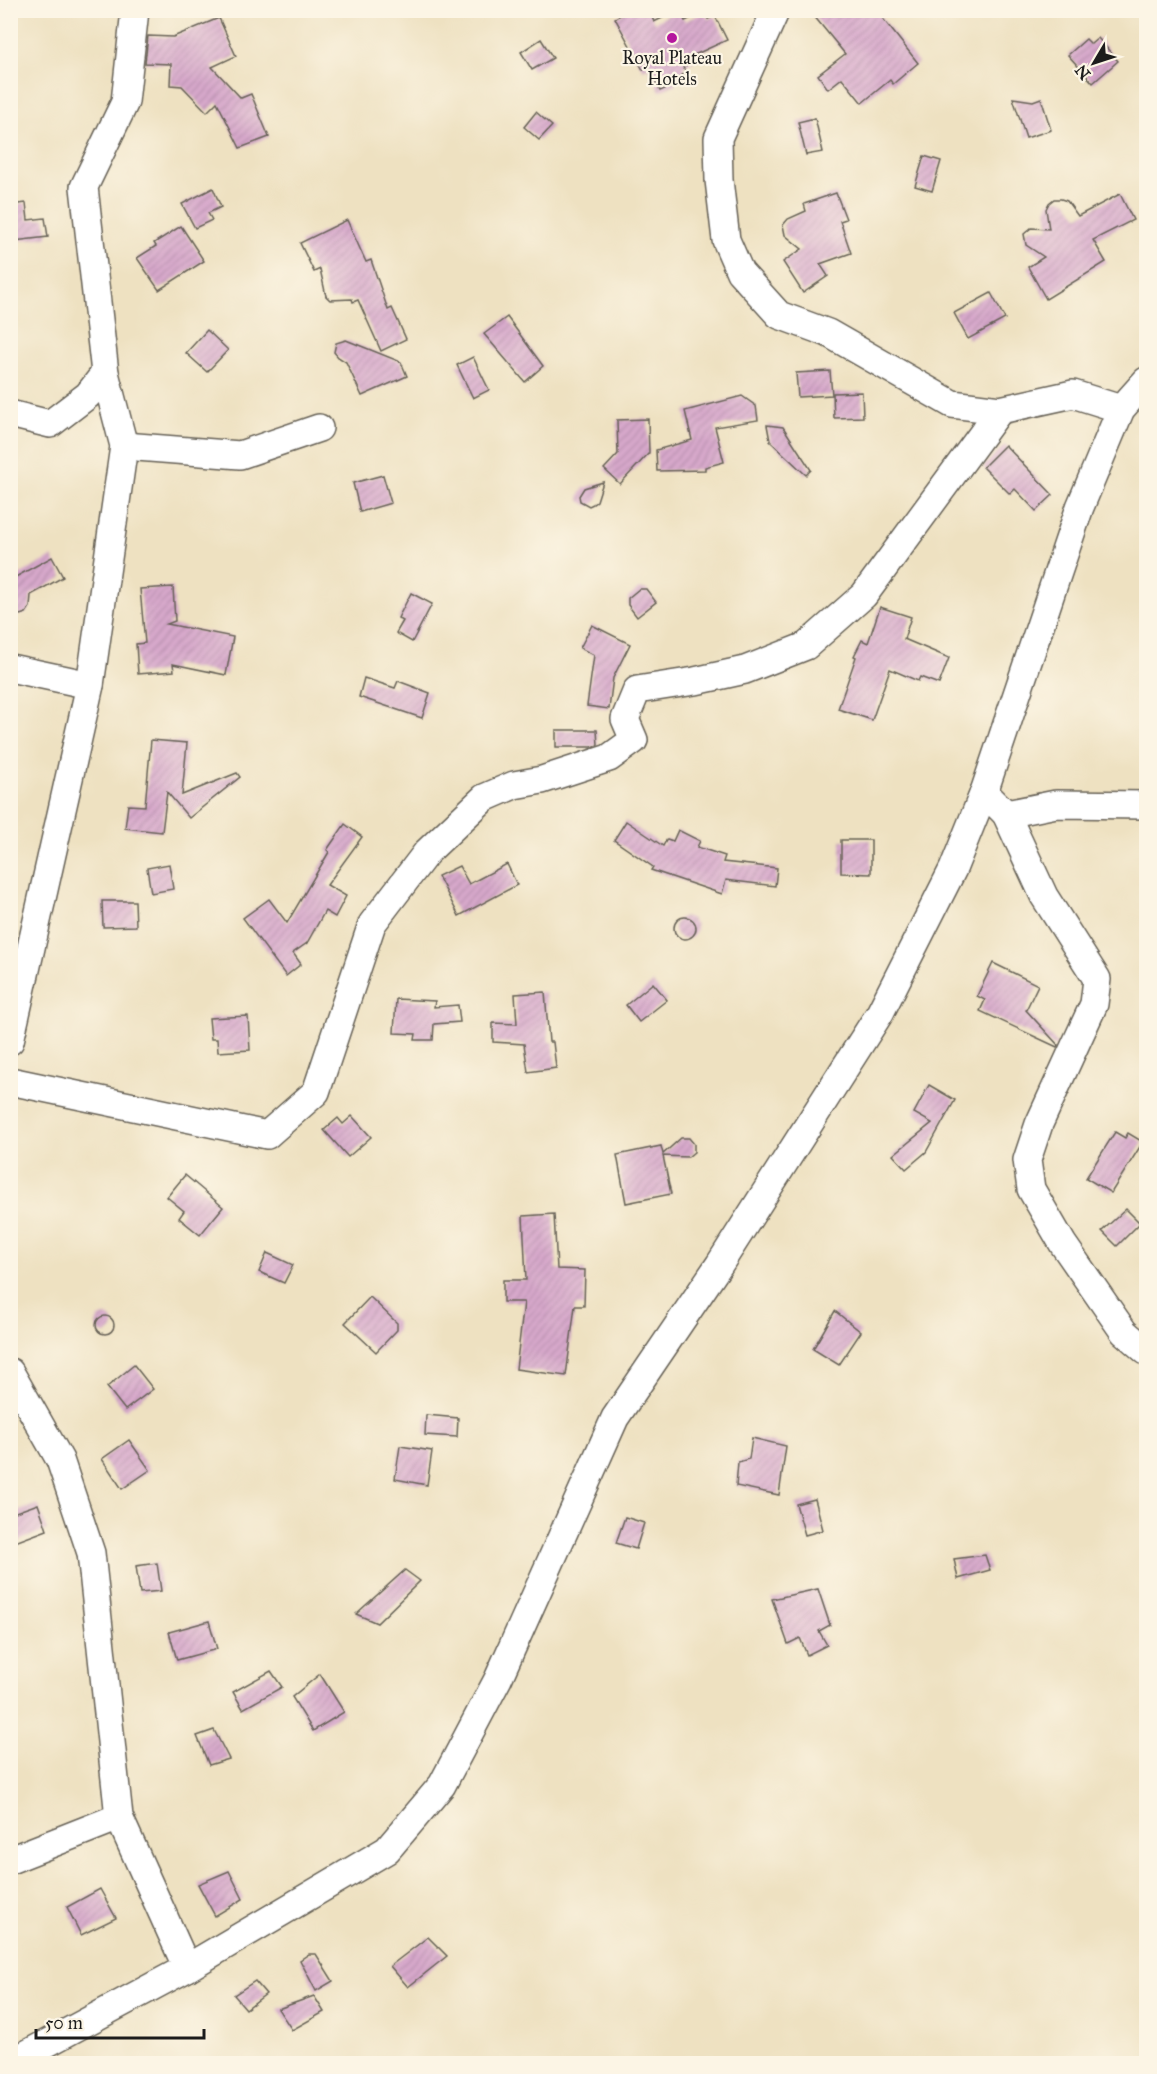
<svg xmlns="http://www.w3.org/2000/svg" width="1157" height="2074" font-family="'IM FELL Great Primer',serif">
<style>
.building{fill:url(#building-hatch)}
.lines{fill:none;stroke-linecap:round;stroke-linejoin:round}
.minor-casing{stroke:#666156;stroke-width:30}
.minor{stroke:#fff;stroke-width:27}
.poi-dot{fill:#b5179e;stroke:#fcf5e5;stroke-width:2}
.labels{text-anchor:middle;stroke-width:4.5;stroke-linejoin:round;paint-order:stroke}
.poi-label{font-size:18px;fill:#1c1c1c;stroke:#fcf5e5}
</style>
<defs>
<pattern id="building-hatch" width="6" height="6" patternUnits="userSpaceOnUse" patternTransform="scale(1.5)"><rect width="6" height="6" fill="#d7a8cb"/><path d="M-1 1l2-2M0 6l6-6M5 7l2-2" fill="none" stroke="#b890ae"/></pattern>
</defs>
<rect width="100%" height="100%" fill="#fcf5e5"/>
<filter id="ink" filterUnits="userSpaceOnUse"><feTurbulence type="fractalNoise" baseFrequency=".0167" numOctaves="2"/><feDisplacementMap in="SourceGraphic" scale="12" xChannelSelector="R" yChannelSelector="G"/><feConvolveMatrix kernelMatrix="1 2 1 2 8 2 1 2 1" color-interpolation-filters="sRGB"/></filter>
<filter id="wash" filterUnits="userSpaceOnUse"><feTurbulence type="fractalNoise" baseFrequency=".008" numOctaves="4" result="noise"/><feDisplacementMap in="SourceGraphic" scale="24" xChannelSelector="R" yChannelSelector="G"/><feGaussianBlur stdDeviation="1.35" result="paint"/><feColorMatrix in="noise" values="0 0 0 0 0 0 0 0 0 0 0 0 0 0 0 0 0 1.4 0 .05"/><feComposite in="paint" operator="in"/></filter>
<g filter="url(#wash)">
<rect width="100%" height="100%" fill="#eee1c1"/>
<g id="blocks">
<g class="building">
<path d="M 629,10 L 649,10 L 654,22 L 679,10 L 685,21 L 705,12 L 708,19 L 715,16 L 727,40 L 692,56 L 694,61 L 683,67 L 686,73 L 674,80 L 676,84 L 660,91 L 648,67 L 643,70 L 615,18 Z"/>
<path d="M 809,10 L 876,10 L 918,63 L 893,84 L 890,80 L 862,103 L 842,78 L 828,89 L 818,75 L 845,54 Z"/>
<path d="M 219,18 L 236,56 L 212,67 L 241,98 L 251,94 L 269,137 L 240,148 L 217,102 L 207,112 L 182,86 L 170,85 L 171,64 L 145,63 L 148,36 L 173,37 Z"/>
<path d="M 1098,38 L 1118,61 L 1093,83 L 1068,55 L 1086,39 L 1091,44 Z"/>
<path d="M 541,39 L 553,58 L 532,70 L 521,52 Z"/>
<path d="M 1013,98 L 1033,101 L 1041,98 L 1051,130 L 1026,138 Z"/>
<path d="M 536,112 L 552,126 L 539,140 L 524,127 Z"/>
<path d="M 815,118 L 823,152 L 806,155 L 798,122 Z"/>
<path d="M 924,156 L 941,161 L 932,191 L 915,186 Z"/>
<path d="M 213,188 L 221,207 L 208,213 L 212,220 L 195,228 L 182,204 Z"/>
<path d="M 836,193 L 846,219 L 840,221 L 851,253 L 820,264 L 828,276 L 803,293 L 783,262 L 802,249 L 785,235 L 783,225 L 788,219 L 806,211 L 804,204 Z"/>
<path d="M 1120,194 L 1133,220 L 1093,240 L 1106,262 L 1046,299 L 1028,267 L 1044,257 L 1026,245 L 1024,234 L 1031,228 L 1049,229 L 1046,209 L 1049,203 L 1054,199 L 1061,199 L 1067,201 L 1078,216 Z"/>
<path d="M 26,203 L 28,220 L 45,218 L 48,237 L 14,241 L 13,234 L 10,235 L 10,205 Z"/>
<path d="M 347,220 L 366,262 L 371,260 L 388,310 L 392,308 L 406,339 L 381,351 L 358,300 L 353,302 L 352,299 L 330,300 L 326,296 L 320,269 L 314,272 L 300,243 Z"/>
<path d="M 181,226 L 204,261 L 159,290 L 137,258 L 156,246 L 154,243 Z"/>
<path d="M 991,293 L 1005,319 L 968,339 L 954,313 Z"/>
<path d="M 507,317 L 543,366 L 525,382 L 484,334 Z"/>
<path d="M 207,330 L 228,350 L 207,372 L 186,353 Z"/>
<path d="M 346,340 L 401,362 L 407,376 L 362,396 L 346,362 L 338,357 L 334,352 L 336,343 Z"/>
<path d="M 473,357 L 489,390 L 473,398 L 457,365 Z"/>
<path d="M 830,371 L 832,395 L 798,397 L 796,373 Z"/>
<path d="M 862,392 L 863,417 L 834,418 L 833,393 Z"/>
<path d="M 742,396 L 756,406 L 758,420 L 715,427 L 724,462 L 705,467 L 705,470 L 657,471 L 656,450 L 692,440 L 685,411 Z"/>
<path d="M 648,419 L 649,453 L 620,484 L 604,469 L 618,454 L 617,420 Z"/>
<path d="M 767,425 L 783,427 L 811,470 L 806,475 L 770,441 Z"/>
<path d="M 1005,445 L 1053,495 L 1036,511 L 1015,489 L 1010,494 L 983,467 Z"/>
<path d="M 383,475 L 391,503 L 360,512 L 353,483 Z"/>
<path d="M 603,482 L 597,501 L 593,504 L 589,506 L 580,501 L 579,496 L 584,488 Z"/>
<path d="M 52,557 L 63,577 L 31,595 L 30,607 L 26,613 L 20,615 L 15,612 L 10,605 L 10,580 Z"/>
<path d="M 173,587 L 175,621 L 167,624 L 233,637 L 226,675 L 173,664 L 174,671 L 138,674 L 136,644 L 145,643 L 140,589 Z"/>
<path d="M 639,589 L 646,589 L 656,602 L 637,617 L 628,605 L 628,598 Z"/>
<path d="M 411,593 L 432,604 L 412,642 L 396,633 L 403,621 L 398,618 Z"/>
<path d="M 880,607 L 911,617 L 904,639 L 949,658 L 939,684 L 920,677 L 918,681 L 890,669 L 872,720 L 838,709 L 856,657 L 854,656 L 862,640 L 868,643 Z"/>
<path d="M 592,625 L 630,644 L 613,678 L 609,709 L 587,706 L 594,655 L 580,648 Z"/>
<path d="M 364,678 L 395,688 L 398,681 L 430,693 L 422,718 L 359,697 Z"/>
<path d="M 556,730 L 597,730 L 598,745 L 592,747 L 556,747 Z"/>
<path d="M 151,740 L 187,743 L 182,795 L 237,773 L 240,777 L 189,818 L 167,792 L 162,832 L 125,828 L 128,805 L 145,806 Z"/>
<path d="M 626,821 L 663,846 L 667,839 L 673,841 L 678,830 L 700,841 L 697,847 L 725,856 L 723,862 L 777,868 L 775,886 L 726,880 L 722,894 L 651,870 L 653,867 L 614,840 Z"/>
<path d="M 345,824 L 362,837 L 327,885 L 346,896 L 335,917 L 325,911 L 307,943 L 293,953 L 301,964 L 286,976 L 243,918 L 269,899 L 287,923 L 329,852 L 327,850 Z"/>
<path d="M 841,840 L 871,840 L 871,874 L 841,873 Z"/>
<path d="M 169,864 L 173,889 L 151,893 L 147,868 Z"/>
<path d="M 507,864 L 517,885 L 459,916 L 438,876 L 459,866 L 469,884 Z"/>
<path d="M 102,901 L 135,901 L 136,926 L 103,927 Z"/>
<circle cx="685" cy="928" r="11"/>
<path d="M 993,963 L 1038,985 L 1026,1010 L 1058,1045 L 1057,1047 L 980,1011 L 985,1000 L 977,996 Z"/>
<path d="M 653,983 L 667,1000 L 639,1022 L 626,1005 Z"/>
<path d="M 545,992 L 549,1042 L 553,1042 L 556,1068 L 528,1072 L 524,1044 L 493,1042 L 493,1023 L 517,1024 L 515,994 Z"/>
<path d="M 396,999 L 435,1001 L 434,1007 L 458,1005 L 460,1022 L 434,1024 L 433,1040 L 415,1040 L 416,1034 L 394,1033 Z"/>
<path d="M 248,1016 L 250,1050 L 218,1052 L 217,1039 L 211,1039 L 209,1018 Z"/>
<path d="M 929,1085 L 955,1100 L 926,1152 L 906,1169 L 893,1155 L 932,1123 L 914,1113 Z"/>
<path d="M 352,1116 L 371,1137 L 348,1157 L 324,1130 L 338,1118 L 343,1124 Z"/>
<path d="M 1115,1132 L 1125,1138 L 1128,1133 L 1143,1142 L 1111,1193 L 1086,1178 Z"/>
<path d="M 681,1138 L 689,1138 L 694,1144 L 694,1152 L 688,1157 L 663,1156 L 671,1194 L 626,1203 L 617,1155 L 661,1146 L 663,1154 Z"/>
<path d="M 185,1175 L 223,1207 L 200,1235 L 179,1218 L 184,1211 L 167,1197 Z"/>
<path d="M 1126,1209 L 1140,1223 L 1117,1246 L 1102,1231 Z"/>
<path d="M 554,1214 L 557,1269 L 585,1270 L 584,1306 L 575,1306 L 566,1376 L 516,1369 L 524,1302 L 503,1302 L 503,1280 L 526,1280 L 523,1216 Z"/>
<path d="M 267,1253 L 293,1265 L 284,1283 L 259,1272 Z"/>
<path d="M 370,1297 L 397,1323 L 397,1330 L 376,1352 L 345,1323 Z"/>
<path d="M 835,1311 L 861,1332 L 839,1365 L 813,1349 Z"/>
<circle cx="105" cy="1325" r="9"/>
<path d="M 134,1365 L 153,1389 L 125,1410 L 107,1387 Z"/>
<path d="M 426,1415 L 458,1418 L 457,1437 L 425,1435 Z"/>
<path d="M 752,1438 L 786,1446 L 779,1495 L 736,1486 L 738,1462 L 749,1459 Z"/>
<path d="M 129,1440 L 150,1470 L 122,1489 L 102,1459 Z"/>
<path d="M 400,1446 L 432,1451 L 427,1485 L 395,1479 Z"/>
<path d="M 815,1499 L 823,1530 L 805,1535 L 796,1504 Z"/>
<path d="M 38,1504 L 47,1530 L 10,1544 L 10,1514 Z"/>
<path d="M 625,1517 L 644,1523 L 636,1549 L 616,1543 Z"/>
<path d="M 985,1555 L 990,1570 L 958,1579 L 954,1559 Z"/>
<path d="M 157,1563 L 161,1591 L 140,1593 L 136,1566 Z"/>
<path d="M 405,1570 L 420,1581 L 377,1623 L 356,1614 Z"/>
<path d="M 818,1589 L 830,1625 L 819,1631 L 827,1645 L 807,1655 L 800,1638 L 788,1644 L 772,1599 Z"/>
<path d="M 209,1621 L 217,1649 L 177,1660 L 169,1632 Z"/>
<path d="M 271,1671 L 282,1687 L 243,1709 L 233,1692 Z"/>
<path d="M 320,1674 L 344,1712 L 313,1731 L 292,1697 Z"/>
<path d="M 214,1730 L 229,1759 L 209,1765 L 197,1736 Z"/>
<path d="M 229,1871 L 243,1899 L 215,1916 L 198,1884 Z"/>
<path d="M 100,1889 L 116,1918 L 81,1935 L 67,1907 Z"/>
<path d="M 428,1937 L 447,1956 L 408,1987 L 390,1966 Z"/>
<path d="M 309,1954 L 316,1954 L 333,1981 L 316,1991 L 300,1960 Z"/>
<path d="M 255,1981 L 266,1994 L 246,2009 L 234,1995 Z"/>
<path d="M 314,1996 L 324,2012 L 292,2030 L 278,2009 Z"/>
</g>
</g>
</g>
<g filter="url(#ink)">
<use href="#blocks" fill-opacity="0" stroke="#666156" stroke-width="1.5"/>
<g class="lines">
<defs>
<g id="minor">
<path d="M 776,10 L 718,138 L 719,180 L 726,240 L 740,272 L 779,315 L 828,333 L 952,404 L 1000,410 L 1073,394 L 1121,409"/>
<path d="M 10,414 L 50,424 L 88,395 L 105,373"/>
<path d="M 124,446 L 240,455 L 319,428"/>
<path d="M 10,668 L 90,685"/>
<path d="M 984,792 L 1006,814 L 1044,896 L 1097,979 L 1094,1004 L 1039,1124 L 1027,1160 L 1031,1189 L 1063,1244 L 1124,1332 L 1146,1351"/>
<path d="M 1006,814 L 1056,804 L 1146,805"/>
<path d="M 10,1041 L 90,685 L 124,446 L 105,373 L 84,187 L 125,102 L 135,10"/>
<path d="M 10,1081 L 267,1135 L 316,1092 L 372,924 L 427,852 L 484,798 L 514,785 L 542,780 L 609,758 L 634,740 L 625,719 L 637,690 L 695,681 L 745,670 L 806,646 L 864,595 L 1000,410"/>
<path d="M 10,1372 L 60,1460 L 91,1553 L 119,1817 L 187,1968"/>
<path d="M 10,1860 L 119,1817"/>
<path d="M 10,2063 L 187,1968 L 387,1850 L 442,1785 L 498,1679 L 615,1418 L 719,1265 L 880,1013 L 953,869 L 984,792 L 1080,507 L 1121,409 L 1146,381"/>
</g>
</defs>
<use href="#minor" class="minor-casing"/>
<use href="#minor" class="minor"/>
</g>
</g>
<circle class="poi-dot" cx="672" cy="38" r="6"/>
<g class="labels">
<g class="poi-label">
<text x="672" y="64">Royal Plateau<tspan x="672" dy="21">Hotels</tspan></text>
</g>
</g>
<rect width="1157" height="2074" fill="none" stroke="#fcf5e5" stroke-width="36"/>
<g transform="translate(1094 63) rotate(231)" stroke="#fcf5e5" stroke-width="4.5" paint-order="stroke">
<path d="M0-4.5L10 22L0 15L-10 22Z" fill="#1c1c1c"/>
<text y="-9" font-size="16" font-weight="bold" text-anchor="middle" fill="#1c1c1c">N</text>
</g>
<path d="M36 2029v9h168v-9" fill="none" stroke="#1c1c1c" stroke-width="3"/>
<text x="45" y="2029" font-size="18" fill="#1c1c1c" stroke="#fcf5e5" stroke-width="4.5" paint-order="stroke">50 m</text>
</svg>
